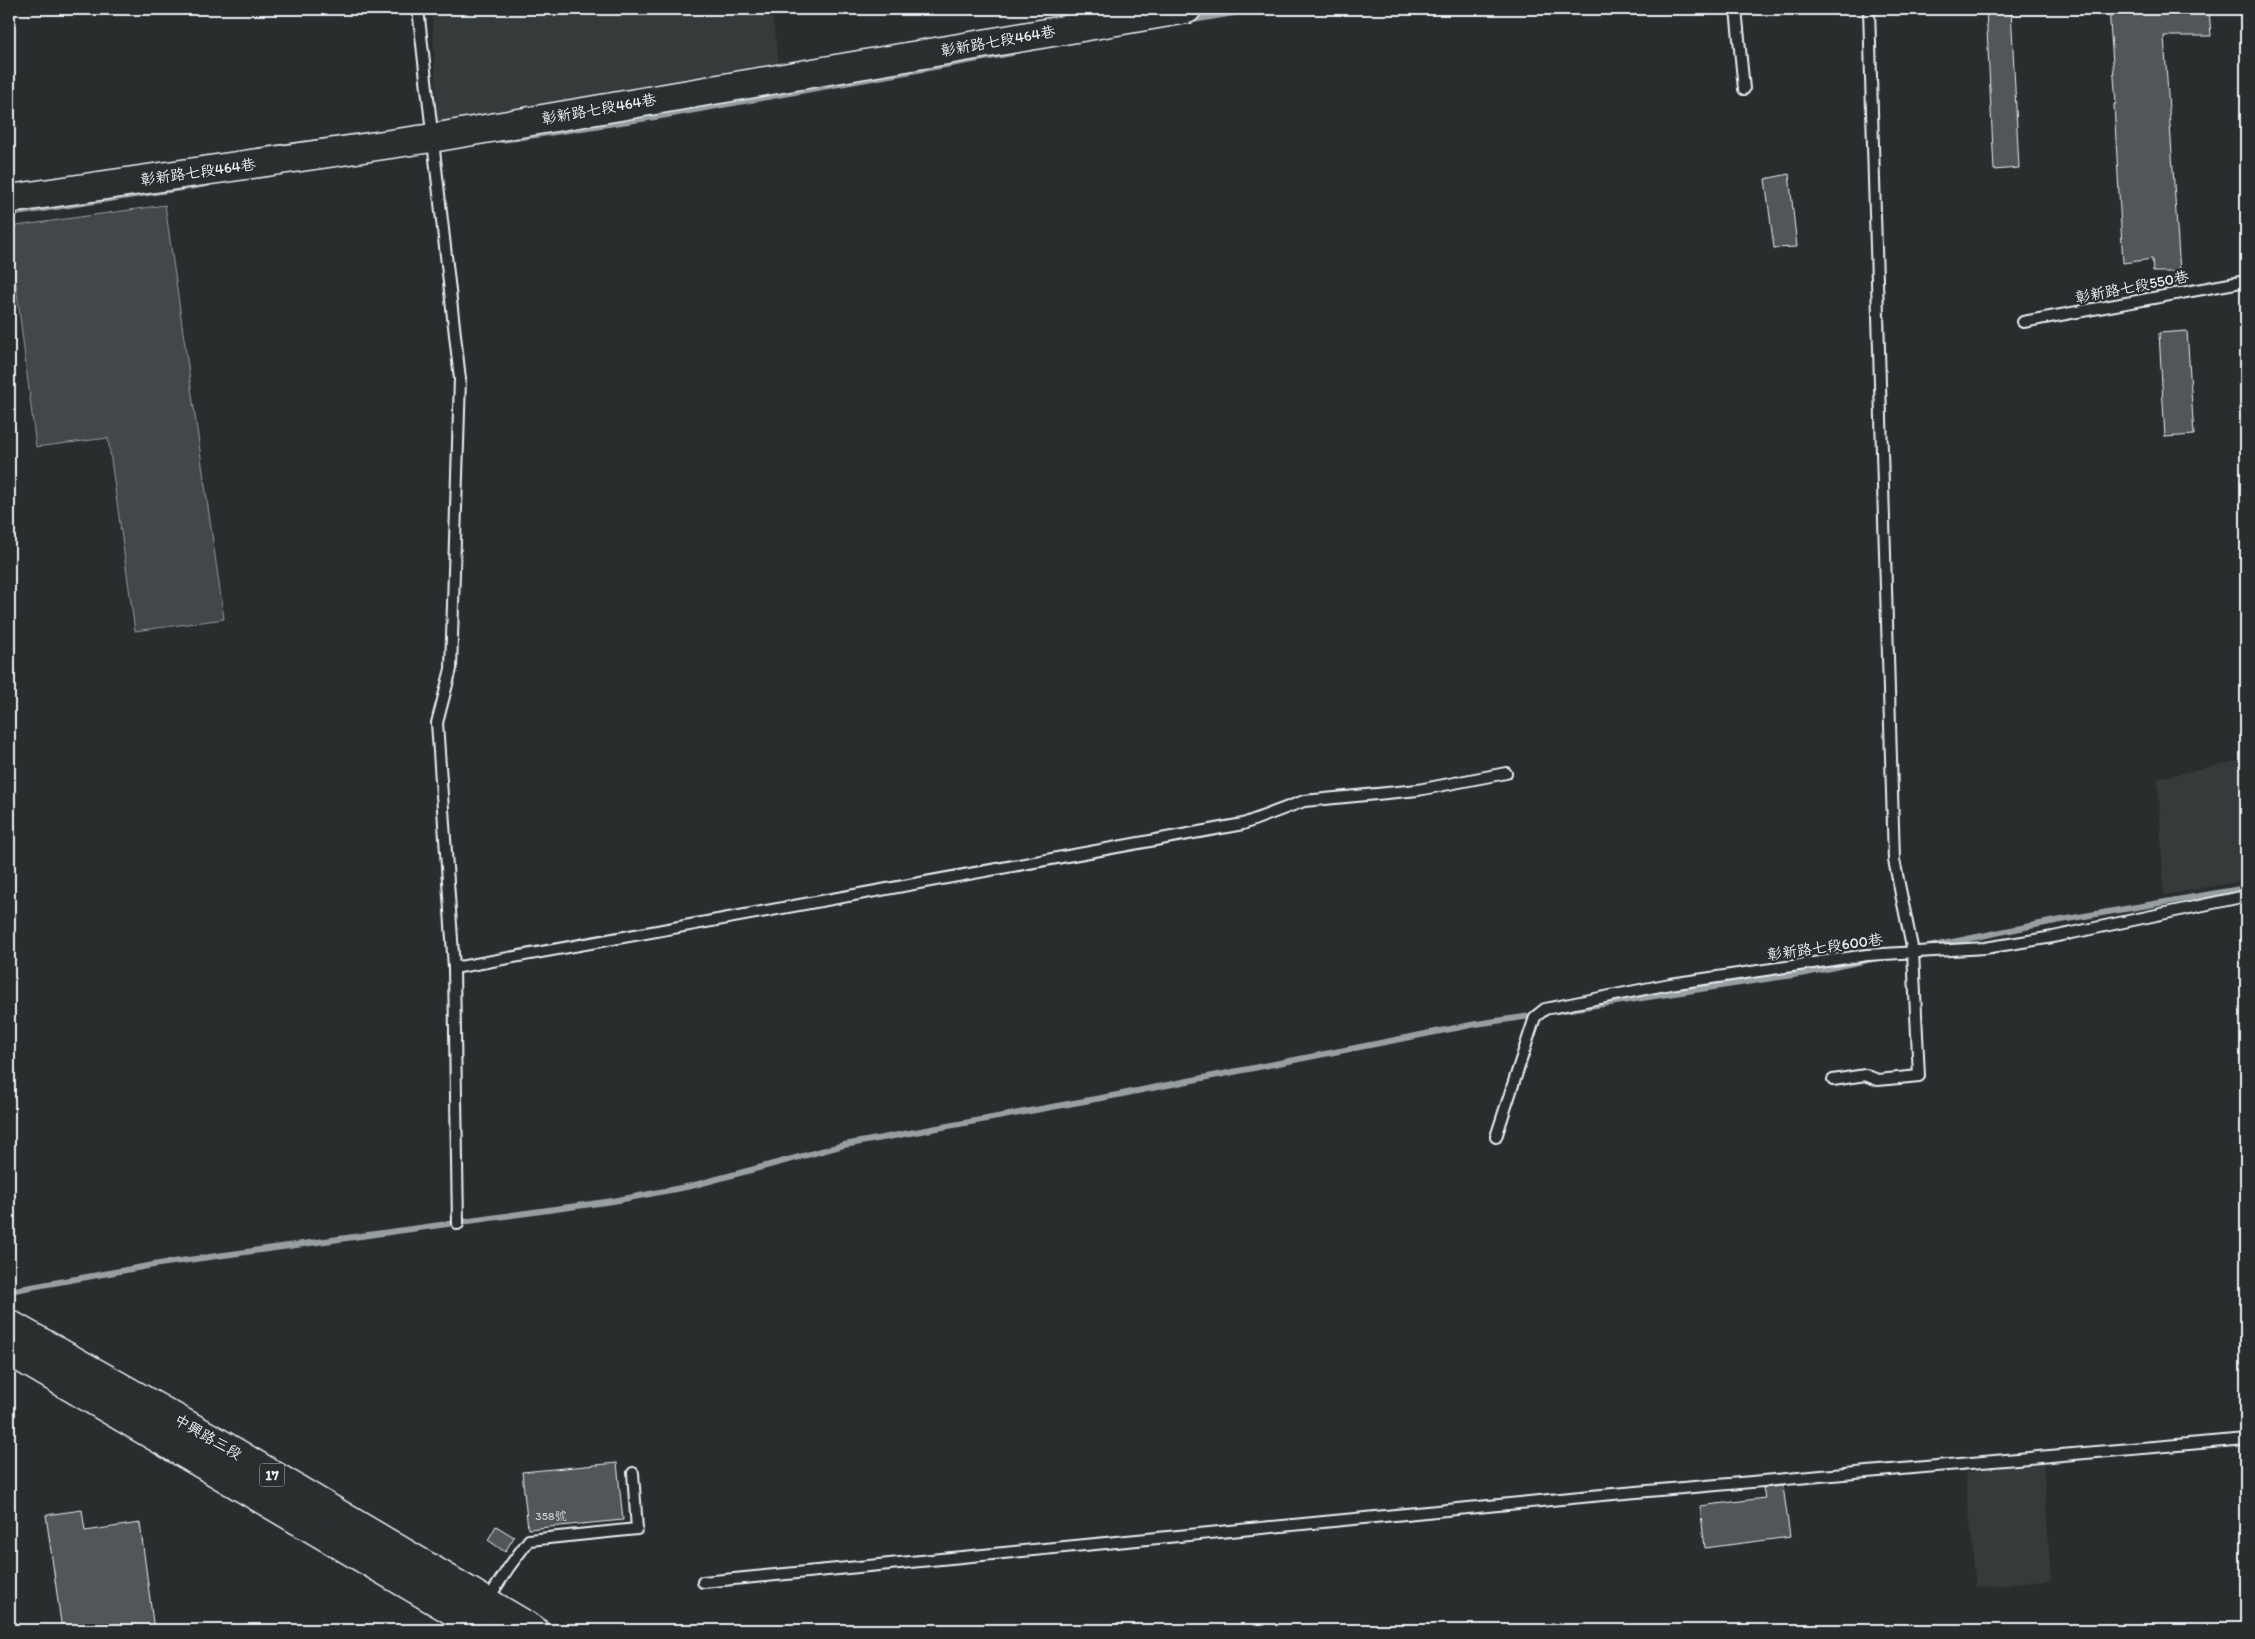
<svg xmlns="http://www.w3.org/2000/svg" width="2255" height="1639" font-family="Itim,'LXGW WenKai TC',sans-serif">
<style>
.built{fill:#363a3b}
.green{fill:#424648;stroke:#959ca0}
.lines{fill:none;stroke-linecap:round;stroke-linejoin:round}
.stream{stroke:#989fa3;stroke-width:6}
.building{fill:#535759;stroke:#e8f1f8}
.lane-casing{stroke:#e8f1f8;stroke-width:14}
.secondary-casing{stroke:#e8f1f8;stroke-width:31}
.primary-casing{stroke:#e8f1f8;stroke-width:31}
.lane{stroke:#2a2d2e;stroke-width:10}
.secondary{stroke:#2a2d2e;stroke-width:28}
.primary{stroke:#2a2d2e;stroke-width:28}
.labels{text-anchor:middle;stroke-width:4.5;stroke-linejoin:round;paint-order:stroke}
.number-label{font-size:12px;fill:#c3cad0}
.shield{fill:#2a2d2e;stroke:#afb6bb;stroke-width:1}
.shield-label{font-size:14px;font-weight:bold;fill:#e8f1f8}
.street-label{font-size:15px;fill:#e8f1f8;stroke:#2a2d2e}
</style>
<rect width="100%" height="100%" fill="#2a2d2e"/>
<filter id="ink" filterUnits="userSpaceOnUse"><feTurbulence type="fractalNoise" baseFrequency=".02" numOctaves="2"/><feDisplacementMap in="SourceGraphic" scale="10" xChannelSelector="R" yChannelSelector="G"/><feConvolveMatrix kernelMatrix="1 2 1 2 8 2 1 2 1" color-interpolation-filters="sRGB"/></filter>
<g filter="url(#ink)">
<g class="built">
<path d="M 432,9 L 771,9 L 780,69 L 438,129 Z"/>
<path d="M 2246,759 L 2246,880 L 2164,895 L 2158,778 Z"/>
<path d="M 2043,1461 L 2051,1580 L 1976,1588 L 1965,1473 Z"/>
</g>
<path class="green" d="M 165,205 L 224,619 L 135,631 L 108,438 L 36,447 L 9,227 Z"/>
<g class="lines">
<g class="stream">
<path d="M 1187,21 L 1257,9"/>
<path d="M 502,140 L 661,116 L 1012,53"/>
<path d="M 9,214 L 208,184"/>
<path d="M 1928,947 L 2050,922 L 2246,888"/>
<path d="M 1557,1011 L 1806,973 L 1877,958"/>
<path d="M 9,1291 L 159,1264 L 613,1201 L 691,1186 L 844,1145 L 1112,1096 L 1476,1024 L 1537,1015"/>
</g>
</g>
<g class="building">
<path d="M 1986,9 L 2011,9 L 2019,168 L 1994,170 Z"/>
<path d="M 2109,9 L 2209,9 L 2211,36 L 2164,36 L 2180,272 L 2153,272 L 2152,259 L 2123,263 L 2114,104 L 2116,104 Z"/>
<path d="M 1789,174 L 1797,247 L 1774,248 L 1765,179 Z"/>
<path d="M 2187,331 L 2194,435 L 2165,437 L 2159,333 Z"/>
<path d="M 617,1463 L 623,1520 L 528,1529 L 522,1472 Z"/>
<path d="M 1783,1486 L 1790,1537 L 1705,1548 L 1700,1506 L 1765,1498 L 1763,1488 Z"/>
<path d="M 82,1510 L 85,1531 L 140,1523 L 154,1630 L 62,1630 L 46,1515 Z"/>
<path d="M 496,1526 L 514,1537 L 505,1552 L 488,1540 Z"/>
</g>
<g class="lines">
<defs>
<g id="lane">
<path d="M 418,9 L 460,379 L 451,669 L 437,723 L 454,968 L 458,1224"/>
<path d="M 1736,9 L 1744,89"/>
<path d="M 2023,322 L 2246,281"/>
<path d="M 454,968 L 1243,824 L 1304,801 L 1418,790 L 1506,773"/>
<path d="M 1833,1080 L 1865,1075 L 1878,1080 L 1919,1076 L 1913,952 L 1894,860 L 1869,9"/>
<path d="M 1496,1137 L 1535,1017 L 1545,1009 L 1670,984 L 1867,955 L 1985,948 L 2053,937 L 2246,896"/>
<path d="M 703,1582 L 1602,1495 L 2246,1439"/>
<path d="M 487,1601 L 509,1567 L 529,1540 L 637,1529 L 633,1473"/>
</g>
<path id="secondary" d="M 9,199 L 432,138 L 1187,9"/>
<g id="primary">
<path d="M 9,1324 L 216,1441 L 534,1630"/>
<path d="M 9,1351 L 485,1630"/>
</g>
</defs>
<use href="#lane" class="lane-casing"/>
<use href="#secondary" class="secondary-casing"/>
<use href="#primary" class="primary-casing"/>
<use href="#lane" class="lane"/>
<use href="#secondary" class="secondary"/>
<use href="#primary" class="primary"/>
</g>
</g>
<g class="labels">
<g class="number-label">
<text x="551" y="1520">358號</text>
</g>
<rect class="shield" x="259.5" y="1463.5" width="25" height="23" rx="4"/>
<g class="shield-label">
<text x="272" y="1480">17</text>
</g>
<g class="street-label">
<text transform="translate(998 41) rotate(-10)" y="5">彰新路七段464巷</text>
<text transform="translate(599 109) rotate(-10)" y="5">彰新路七段464巷</text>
<text transform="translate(198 172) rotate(-8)" y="5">彰新路七段464巷</text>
<text transform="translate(2132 287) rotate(-11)" y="5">彰新路七段550巷</text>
<text transform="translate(1825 947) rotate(-8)" y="5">彰新路七段600巷</text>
<text transform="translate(208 1437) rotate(30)" y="5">中興路三段</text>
</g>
</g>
<rect width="2255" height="1639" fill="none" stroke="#2a2d2e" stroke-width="30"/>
<rect x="15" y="15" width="2225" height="1609" fill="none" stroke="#e8f1f8" stroke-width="2" filter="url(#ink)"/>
</svg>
